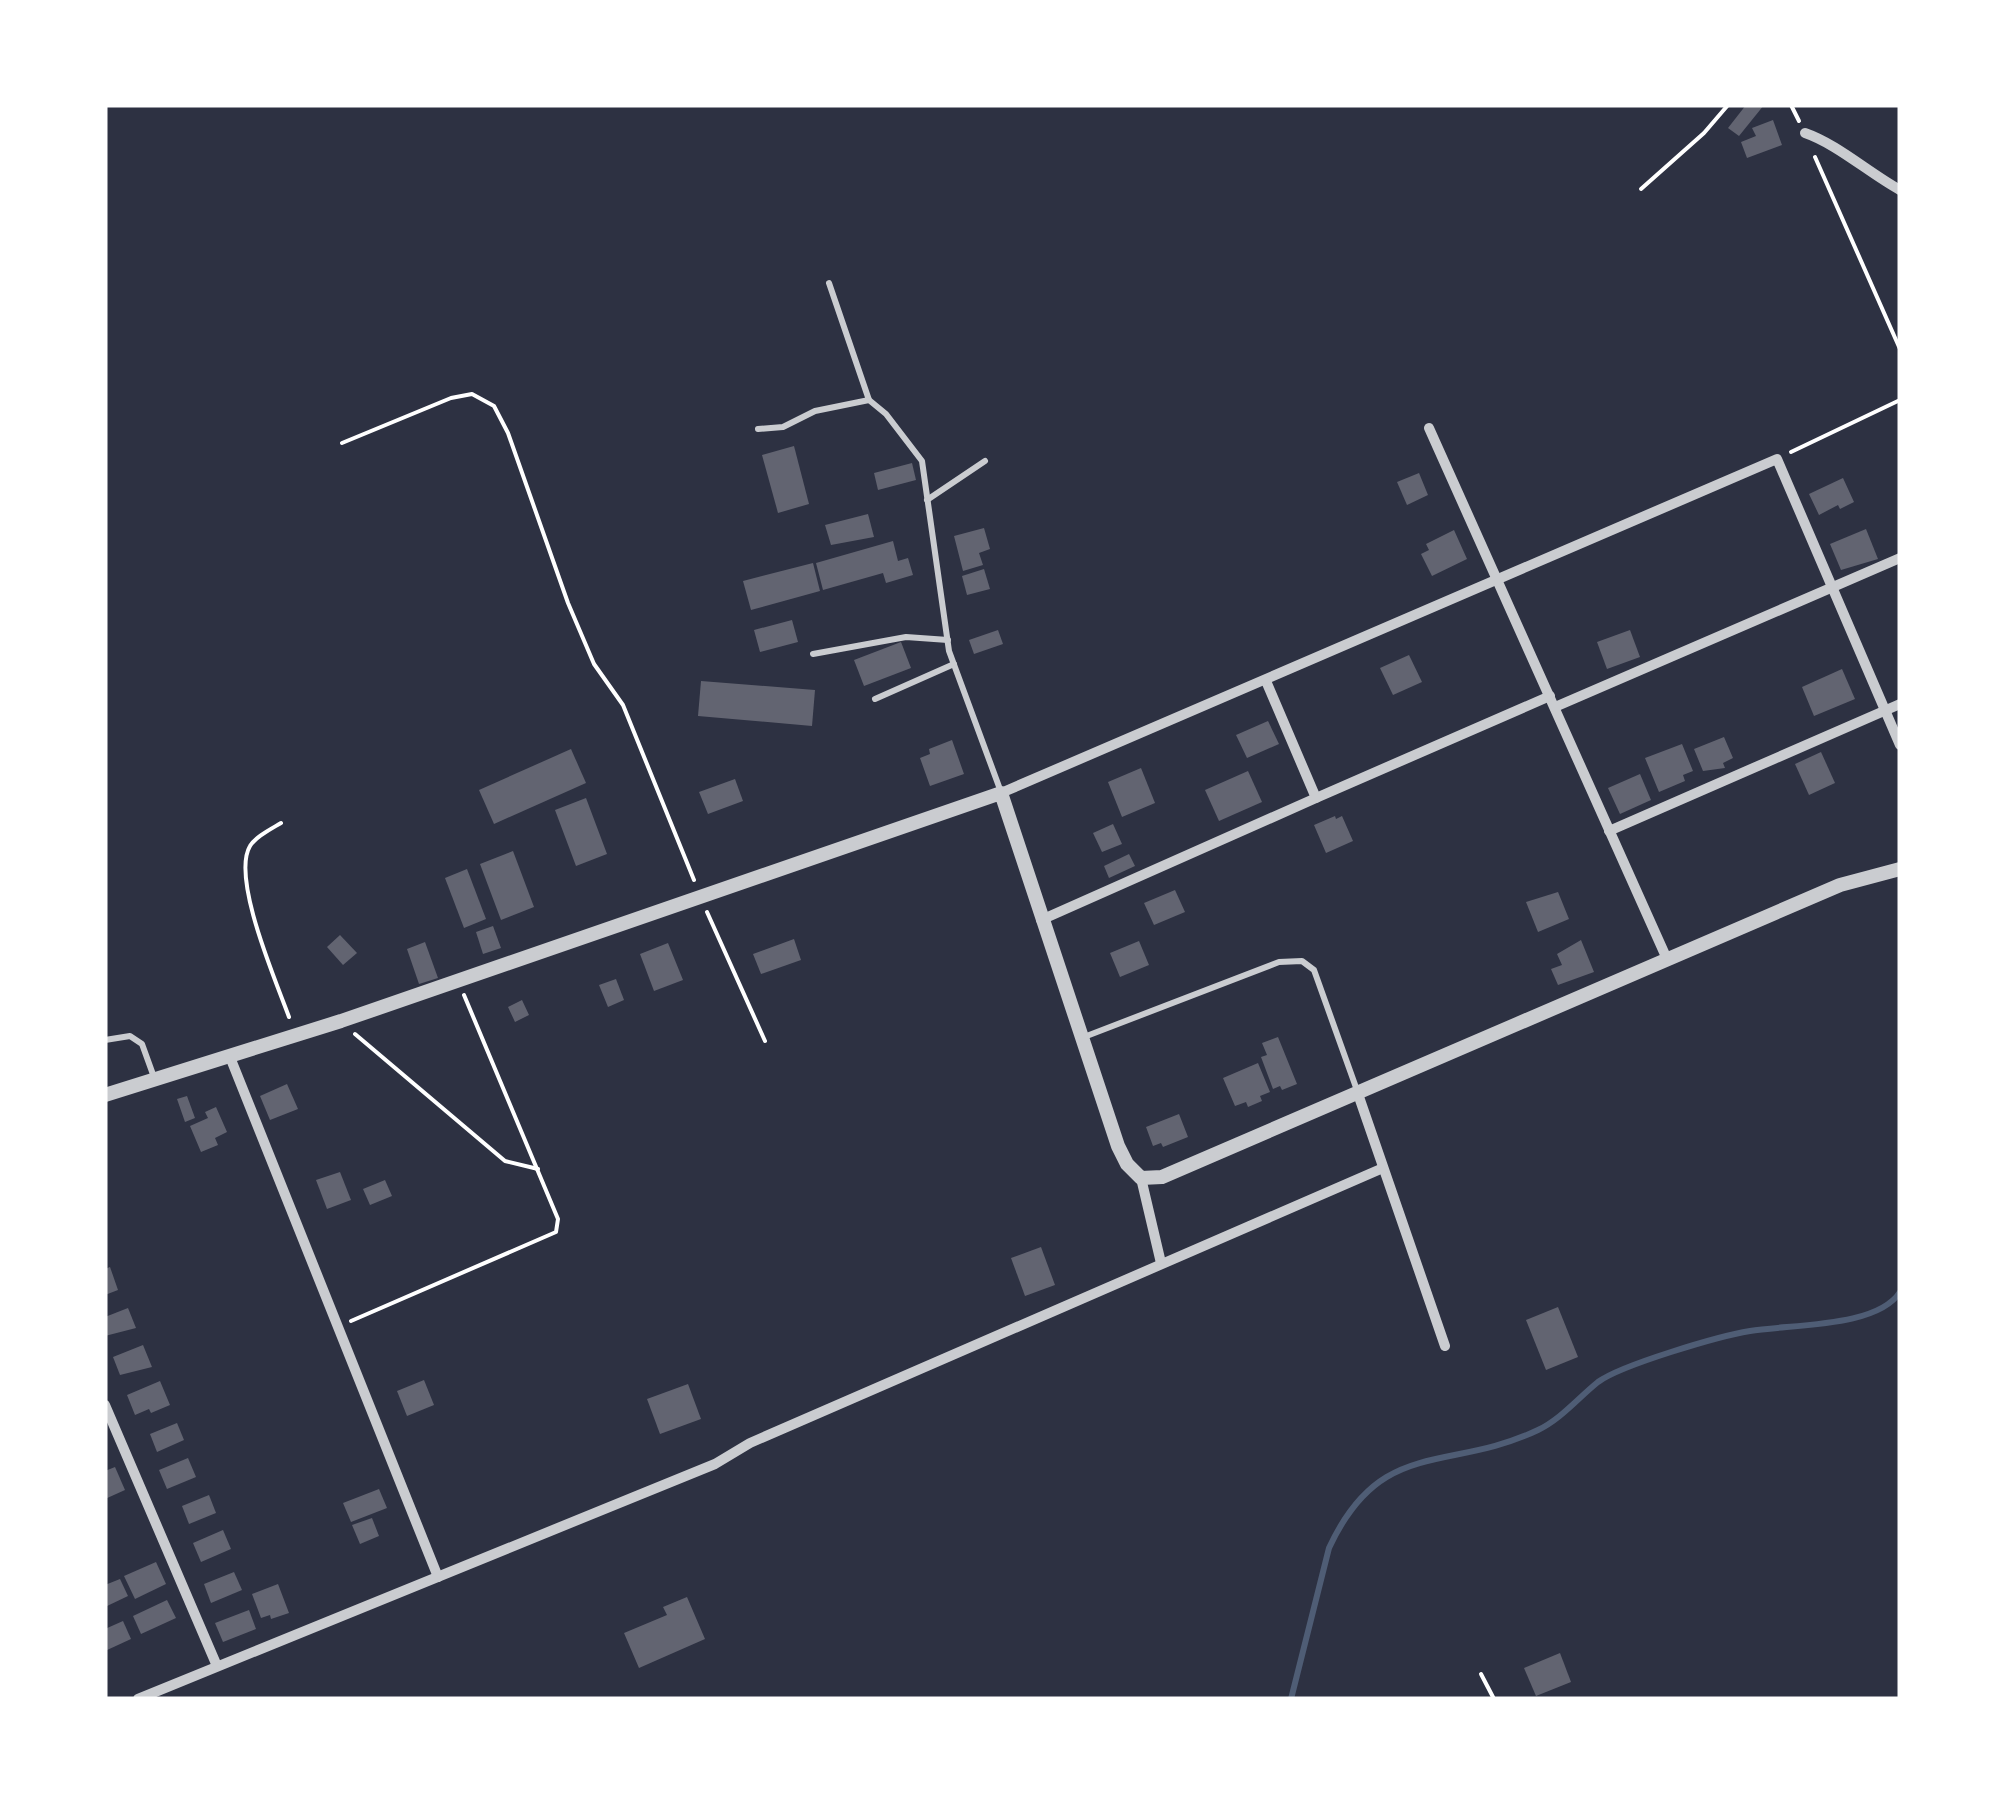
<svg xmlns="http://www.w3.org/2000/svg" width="2005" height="1804" font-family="'Archivo Narrow',sans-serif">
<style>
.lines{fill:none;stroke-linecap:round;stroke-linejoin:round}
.stream{stroke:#4f5d75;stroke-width:6}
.building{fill:#626471}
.path{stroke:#fff;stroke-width:4}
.service{stroke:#caccd0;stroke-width:6}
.minor{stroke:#caccd0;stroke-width:10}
.tertiary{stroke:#caccd0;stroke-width:14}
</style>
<rect width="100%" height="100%" fill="#2d3142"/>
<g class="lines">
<path class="stream" d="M 1291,1699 L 1329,1548 C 1381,1436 1448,1473 1538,1430 C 1561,1419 1578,1398 1598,1382 C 1621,1365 1719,1336 1750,1331 C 1791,1324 1877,1328 1900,1292"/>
</g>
<g class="building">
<path d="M 1746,105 L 1764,105 L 1739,136 L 1728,128 Z"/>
<path d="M 1773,120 L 1782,145 L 1747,158 L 1741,142 L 1756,136 L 1752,128 Z"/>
<path d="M 794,446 L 809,504 L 778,513 L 762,455 Z"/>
<path d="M 912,463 L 916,480 L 878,490 L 874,473 Z"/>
<path d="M 1419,473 L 1428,495 L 1407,505 L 1397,482 Z"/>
<path d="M 1843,478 L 1854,502 L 1840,509 L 1838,505 L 1819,515 L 1809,494 Z"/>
<path d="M 868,514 L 874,537 L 831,545 L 825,525 Z"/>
<path d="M 984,528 L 990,549 L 979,553 L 983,565 L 963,571 L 954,536 Z"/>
<path d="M 1866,529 L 1878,559 L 1841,570 L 1830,544 Z"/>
<path d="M 1454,530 L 1467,559 L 1432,576 L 1421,554 L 1429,550 L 1426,544 Z"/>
<path d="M 893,541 L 898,561 L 908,558 L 913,575 L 886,583 L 883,573 L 823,590 L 816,563 Z"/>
<path d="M 813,563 L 820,591 L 751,610 L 743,581 Z"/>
<path d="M 984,569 L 990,589 L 967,595 L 962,576 Z"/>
<path d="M 792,620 L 798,642 L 760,652 L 754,630 Z"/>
<path d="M 998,630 L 1003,644 L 974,654 L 969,640 Z"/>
<path d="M 1630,630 L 1640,657 L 1607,669 L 1597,642 Z"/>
<path d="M 901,642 L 911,668 L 864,686 L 854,660 Z"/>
<path d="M 1409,655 L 1422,682 L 1393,695 L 1380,668 Z"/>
<path d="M 1842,669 L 1855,699 L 1814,716 L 1802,687 Z"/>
<path d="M 701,681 L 815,690 L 812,726 L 698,716 Z"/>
<path d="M 1268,721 L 1279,744 L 1247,758 L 1236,735 Z"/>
<path d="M 1724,737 L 1733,758 L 1723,763 L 1725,768 L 1703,771 L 1694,749 Z"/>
<path d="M 952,740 L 964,774 L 930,786 L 920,758 L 930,754 L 929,749 Z"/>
<path d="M 1682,744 L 1693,771 L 1683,775 L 1685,781 L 1659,792 L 1645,758 Z"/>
<path d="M 571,749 L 586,783 L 494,824 L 479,790 Z"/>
<path d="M 1821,752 L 1835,783 L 1809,795 L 1795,764 Z"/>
<path d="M 1141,768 L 1155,803 L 1122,817 L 1108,782 Z"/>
<path d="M 1248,771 L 1262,802 L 1219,821 L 1205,790 Z"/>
<path d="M 1640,774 L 1651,800 L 1620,814 L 1608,788 Z"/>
<path d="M 735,779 L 743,801 L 708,814 L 699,792 Z"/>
<path d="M 586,798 L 607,854 L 576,866 L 555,810 Z"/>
<path d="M 1335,816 L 1336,819 L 1342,816 L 1353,841 L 1326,853 L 1314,825 Z"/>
<path d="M 1113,824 L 1122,844 L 1102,852 L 1093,833 Z"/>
<path d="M 513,851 L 534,907 L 501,920 L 480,864 Z"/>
<path d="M 1129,854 L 1135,866 L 1109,878 L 1104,866 Z"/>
<path d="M 467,869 L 486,919 L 464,928 L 445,878 Z"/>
<path d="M 1175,890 L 1185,912 L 1154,925 L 1144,903 Z"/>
<path d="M 1558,892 L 1569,919 L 1538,932 L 1526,902 Z"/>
<path d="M 493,926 L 501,948 L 483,954 L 476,932 Z"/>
<path d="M 340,935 L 357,953 L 343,965 L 327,947 Z"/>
<path d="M 794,939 L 801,960 L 761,974 L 753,954 Z"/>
<path d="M 1581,940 L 1594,972 L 1558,985 L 1551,969 L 1562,965 L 1557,954 Z"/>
<path d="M 1139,941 L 1149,965 L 1120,977 L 1110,953 Z"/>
<path d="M 425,942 L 438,978 L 419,984 L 407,949 Z"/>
<path d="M 668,943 L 683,980 L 654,991 L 640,954 Z"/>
<path d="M 616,979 L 624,1000 L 608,1007 L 599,985 Z"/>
<path d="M 522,1000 L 529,1015 L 515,1022 L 508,1007 Z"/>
<path d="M 1278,1037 L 1297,1084 L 1282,1090 L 1280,1086 L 1273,1089 L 1261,1057 L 1267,1055 L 1262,1043 Z"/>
<path d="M 1258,1063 L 1270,1092 L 1260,1096 L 1262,1101 L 1248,1107 L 1246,1102 L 1235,1106 L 1223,1078 Z"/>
<path d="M 287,1084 L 298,1109 L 270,1120 L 260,1096 Z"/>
<path d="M 187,1096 L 195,1118 L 185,1122 L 177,1099 Z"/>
<path d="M 216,1107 L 227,1132 L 215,1138 L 218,1145 L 201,1152 L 190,1126 L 208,1118 L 205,1112 Z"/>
<path d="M 1179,1114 L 1188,1137 L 1163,1147 L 1161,1143 L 1153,1146 L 1146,1127 Z"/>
<path d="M 340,1172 L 351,1200 L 327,1209 L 316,1180 Z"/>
<path d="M 385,1180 L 392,1196 L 370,1205 L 363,1189 Z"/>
<path d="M 1041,1247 L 1055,1285 L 1025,1296 L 1011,1258 Z"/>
<path d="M 110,1267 L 118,1290 L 105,1295 L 105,1269 Z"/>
<path d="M 1558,1307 L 1578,1357 L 1546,1370 L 1526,1320 Z"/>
<path d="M 128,1308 L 136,1328 L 105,1336 L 105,1317 Z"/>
<path d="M 143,1345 L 152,1367 L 120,1375 L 113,1357 Z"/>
<path d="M 424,1380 L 434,1405 L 407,1416 L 397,1391 Z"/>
<path d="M 160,1381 L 170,1405 L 151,1413 L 149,1409 L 135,1415 L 127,1395 Z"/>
<path d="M 688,1384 L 701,1419 L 660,1434 L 647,1399 Z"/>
<path d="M 177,1423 L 184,1440 L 157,1452 L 150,1434 Z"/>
<path d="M 188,1458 L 196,1477 L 167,1489 L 159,1470 Z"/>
<path d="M 115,1467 L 125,1490 L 105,1499 L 105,1471 Z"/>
<path d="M 379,1489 L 387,1508 L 351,1522 L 343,1503 Z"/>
<path d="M 209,1495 L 216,1513 L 189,1524 L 182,1506 Z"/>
<path d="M 372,1518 L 379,1536 L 360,1544 L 352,1525 Z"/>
<path d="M 223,1530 L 231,1549 L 201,1562 L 193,1543 Z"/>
<path d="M 156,1562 L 166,1584 L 135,1599 L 124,1576 Z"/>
<path d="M 234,1572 L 242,1590 L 211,1603 L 204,1584 Z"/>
<path d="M 120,1579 L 128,1596 L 105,1607 L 105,1585 Z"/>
<path d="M 278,1584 L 289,1613 L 271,1619 L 270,1615 L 261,1618 L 252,1594 Z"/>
<path d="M 687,1597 L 705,1639 L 639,1668 L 624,1633 L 667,1615 L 663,1607 Z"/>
<path d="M 167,1600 L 176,1618 L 141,1634 L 133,1616 Z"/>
<path d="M 249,1610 L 256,1629 L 223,1642 L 215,1623 Z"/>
<path d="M 123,1621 L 131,1639 L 105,1651 L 105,1629 Z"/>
<path d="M 1560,1653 L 1571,1682 L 1536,1696 L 1524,1668 Z"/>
</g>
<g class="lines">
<g class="path">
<path d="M 1791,105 L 1799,121"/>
<path d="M 1815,157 L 1900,349"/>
<path d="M 1641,189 L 1704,133 L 1728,105"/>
<path d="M 342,443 L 451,398 L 472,394 L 494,406 L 508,433 L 568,603 L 594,664 L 623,705 L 694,880"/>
<path d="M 1791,452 L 1900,400"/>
<path d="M 281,823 C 271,829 255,837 250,846 C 231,878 276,981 289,1017"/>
<path d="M 707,912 L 765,1041"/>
<path d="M 355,1034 L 505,1161 L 538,1169"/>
<path d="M 351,1321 L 556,1232 L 558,1219 L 464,995"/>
<path d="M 1481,1674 L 1494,1699"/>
</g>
<g class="service">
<path d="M 829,283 L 869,400 L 886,414 L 922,461 L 949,651 L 1001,792"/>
<path d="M 758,429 L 783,427 L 815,411 L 869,400"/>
<path d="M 927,500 L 985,461"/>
<path d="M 813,654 L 906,637 L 948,640"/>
<path d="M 875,699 L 954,664"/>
<path d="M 1084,1037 L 1279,962 L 1302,961 L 1314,970 L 1358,1093"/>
<path d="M 105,1040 L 130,1036 L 142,1044 L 155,1080"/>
</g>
<g class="minor">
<path d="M 1805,133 C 1837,144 1869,173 1900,190"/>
<path d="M 1429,428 L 1667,959"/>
<path d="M 1555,707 L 1900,558"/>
<path d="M 1001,793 L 1777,459 L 1900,745"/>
<path d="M 1316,798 L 1550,696"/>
<path d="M 1609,831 L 1900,704"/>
<path d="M 1041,920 L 1316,798 L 1266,681"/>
<path d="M 230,1057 L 438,1577"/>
<path d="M 1358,1094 L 1445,1346"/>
<path d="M 1141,1178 L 1161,1263"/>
<path d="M 105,1405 L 217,1666"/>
<path d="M 138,1699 L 715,1464 L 750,1443 L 1383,1168"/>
</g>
<path class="tertiary" d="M 105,1095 L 341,1021 L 1001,793 L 1118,1146 L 1127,1164 L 1141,1178 L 1162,1177 L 1840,885 L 1900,869"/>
</g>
<rect width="2005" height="1804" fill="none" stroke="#ffffff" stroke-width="215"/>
</svg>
